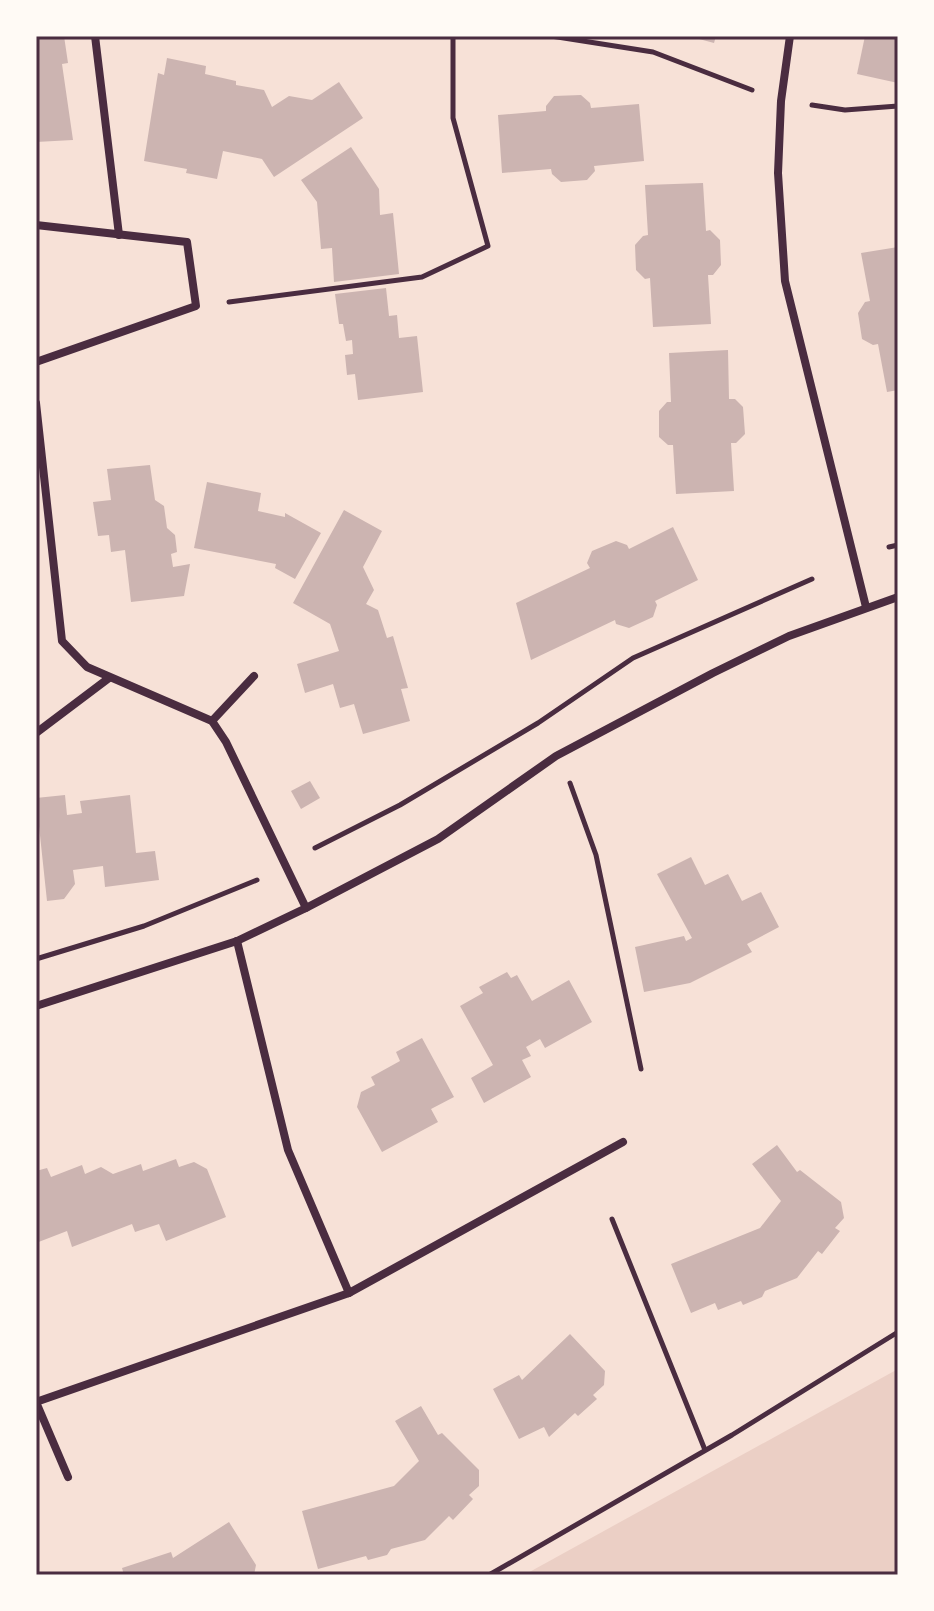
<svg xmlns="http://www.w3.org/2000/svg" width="934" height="1611" font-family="Commissioner,sans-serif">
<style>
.green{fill:#ebcfc5}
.building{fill:#ccb4b1}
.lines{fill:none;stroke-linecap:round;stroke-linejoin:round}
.path{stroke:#4a2c40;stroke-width:5}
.minor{stroke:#4a2c40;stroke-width:8}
.neatline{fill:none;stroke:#4a2c40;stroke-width:3}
</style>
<rect width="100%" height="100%" fill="#f7e1d7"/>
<path class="green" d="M 898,1369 L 898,1575 L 524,1575 Z"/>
<g class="building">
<path d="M 36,36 L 64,36 L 68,63 L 62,64 L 73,140 L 36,142 Z"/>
<path d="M 688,36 L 716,36 L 714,43 Z"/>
<path d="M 865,36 L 898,36 L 898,83 L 857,74 Z"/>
<path d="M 167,58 L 206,66 L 205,74 L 236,81 L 236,85 L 264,90 L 272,107 L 289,96 L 312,100 L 339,82 L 363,118 L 274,177 L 262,159 L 223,151 L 217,179 L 186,173 L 187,169 L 144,161 L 158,73 L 164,75 Z"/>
<path d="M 581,95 L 590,103 L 591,108 L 639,104 L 644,161 L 594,166 L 595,171 L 587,180 L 561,182 L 552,174 L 551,169 L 502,173 L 498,115 L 546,111 L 546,106 L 554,96 Z"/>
<path d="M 351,147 L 379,189 L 380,215 L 393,213 L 399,274 L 334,282 L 332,248 L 321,249 L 317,202 L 301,180 Z"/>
<path d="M 703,183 L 706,231 L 710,230 L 720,240 L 721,265 L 713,275 L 708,275 L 711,324 L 653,327 L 650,278 L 645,279 L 636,270 L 635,245 L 643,236 L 648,235 L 645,185 Z"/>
<path d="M 898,247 L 898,390 L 887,392 L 878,344 L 873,345 L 862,339 L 858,313 L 865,302 L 870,301 L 861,253 Z"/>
<path d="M 386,288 L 389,316 L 397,315 L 399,338 L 417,336 L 423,392 L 358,400 L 355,374 L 347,375 L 345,355 L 353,354 L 352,340 L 346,341 L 343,324 L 339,324 L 335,294 Z"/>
<path d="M 728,350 L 729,399 L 735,399 L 743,407 L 745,434 L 736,443 L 731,443 L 734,491 L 676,494 L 673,445 L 668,445 L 659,437 L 659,411 L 667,402 L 671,402 L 669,353 Z"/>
<path d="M 150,465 L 155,500 L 164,506 L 167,528 L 175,535 L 177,552 L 171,554 L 173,567 L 190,564 L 184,596 L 131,602 L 125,550 L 111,552 L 109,535 L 98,536 L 93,502 L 111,500 L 107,469 Z"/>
<path d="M 207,482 L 261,493 L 258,511 L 285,517 L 285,513 L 321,533 L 295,579 L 275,568 L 276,564 L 194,548 Z"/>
<path d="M 344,510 L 382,531 L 363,567 L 374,590 L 366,604 L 378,610 L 387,638 L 393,636 L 408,688 L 401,689 L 410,721 L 363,734 L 354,704 L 340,708 L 333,684 L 305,693 L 297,664 L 339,651 L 330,624 L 293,603 Z"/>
<path d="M 673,527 L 698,580 L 655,601 L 657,605 L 653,617 L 629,628 L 616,624 L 615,620 L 531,660 L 516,603 L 590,568 L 587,563 L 592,551 L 616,541 L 627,545 L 629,549 Z"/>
<path d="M 310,781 L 320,798 L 301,809 L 291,791 Z"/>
<path d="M 65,795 L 67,815 L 82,813 L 80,801 L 130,795 L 136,853 L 155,851 L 159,880 L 105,887 L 103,866 L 73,870 L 75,884 L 64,899 L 47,901 L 36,798 Z"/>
<path d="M 691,857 L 705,885 L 728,874 L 742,901 L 761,892 L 779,927 L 747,944 L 752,952 L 690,983 L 644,992 L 635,947 L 684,936 L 686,941 L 692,938 L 657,874 Z"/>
<path d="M 507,972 L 511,978 L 517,975 L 532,1001 L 569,980 L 592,1022 L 545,1048 L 540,1039 L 526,1047 L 531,1056 L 522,1060 L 531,1077 L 484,1103 L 471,1078 L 493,1065 L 460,1006 L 483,993 L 479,987 Z"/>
<path d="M 422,1038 L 454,1097 L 431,1109 L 438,1122 L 382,1152 L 357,1107 L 361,1092 L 375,1085 L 371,1077 L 400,1061 L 396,1052 Z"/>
<path d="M 777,1145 L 797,1172 L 800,1170 L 841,1202 L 844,1218 L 835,1228 L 840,1231 L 822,1254 L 818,1251 L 797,1278 L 765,1291 L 762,1297 L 743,1305 L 741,1301 L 718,1310 L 715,1303 L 691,1313 L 671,1264 L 760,1228 L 781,1201 L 752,1164 Z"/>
<path d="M 176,1159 L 179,1167 L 194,1162 L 207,1169 L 226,1217 L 166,1241 L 159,1224 L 135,1232 L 132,1224 L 72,1247 L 67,1231 L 36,1243 L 36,1171 L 47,1168 L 51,1177 L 82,1165 L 85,1174 L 101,1167 L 113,1174 L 141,1164 L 143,1171 Z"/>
<path d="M 570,1334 L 605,1371 L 604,1385 L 593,1395 L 597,1399 L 578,1416 L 575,1413 L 549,1437 L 544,1427 L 519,1439 L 493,1389 L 519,1375 L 522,1380 Z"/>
<path d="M 421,1406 L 438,1435 L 442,1433 L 479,1470 L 479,1486 L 469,1495 L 473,1499 L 453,1520 L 449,1516 L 425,1540 L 391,1549 L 387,1555 L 368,1560 L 366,1556 L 318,1569 L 302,1511 L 394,1486 L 419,1461 L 395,1421 Z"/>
<path d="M 229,1522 L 256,1565 L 254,1575 L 124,1575 L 122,1568 L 171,1552 L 173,1558 Z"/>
</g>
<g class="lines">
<g class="path">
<path d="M 551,36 L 653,52 L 752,90"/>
<path d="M 812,105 L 845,110 L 898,106"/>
<path d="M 229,302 L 422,277 L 488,246 L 453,118 L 453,36"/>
<path d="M 889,547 L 898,545"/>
<path d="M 570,783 L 596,855 L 641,1069"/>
<path d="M 315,848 L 400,805 L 538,723 L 633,658 L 812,579"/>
<path d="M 36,959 L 144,926 L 257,880"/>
<path d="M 612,1219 L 705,1450"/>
<path d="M 489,1575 L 732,1435 L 898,1332"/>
</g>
<g class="minor">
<path d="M 95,36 L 119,235"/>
<path d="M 790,36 L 781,101 L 778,173 L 785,281 L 866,607"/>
<path d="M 36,225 L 187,242 L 196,306 L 36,362"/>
<path d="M 36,403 L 62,641 L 87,667 L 212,721 L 226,742 L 306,908"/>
<path d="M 212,721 L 254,676"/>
<path d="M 36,733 L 109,678"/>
<path d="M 237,941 L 288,1150 L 349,1293"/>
<path d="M 36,1006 L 237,941 L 306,908 L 438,839 L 556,756 L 713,673 L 789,636 L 898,597"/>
<path d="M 68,1477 L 36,1402 L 349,1293 L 623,1142"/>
</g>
</g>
<rect width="934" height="1611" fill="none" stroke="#fffaf5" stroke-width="76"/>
<rect x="38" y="38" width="858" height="1535" class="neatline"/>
</svg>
